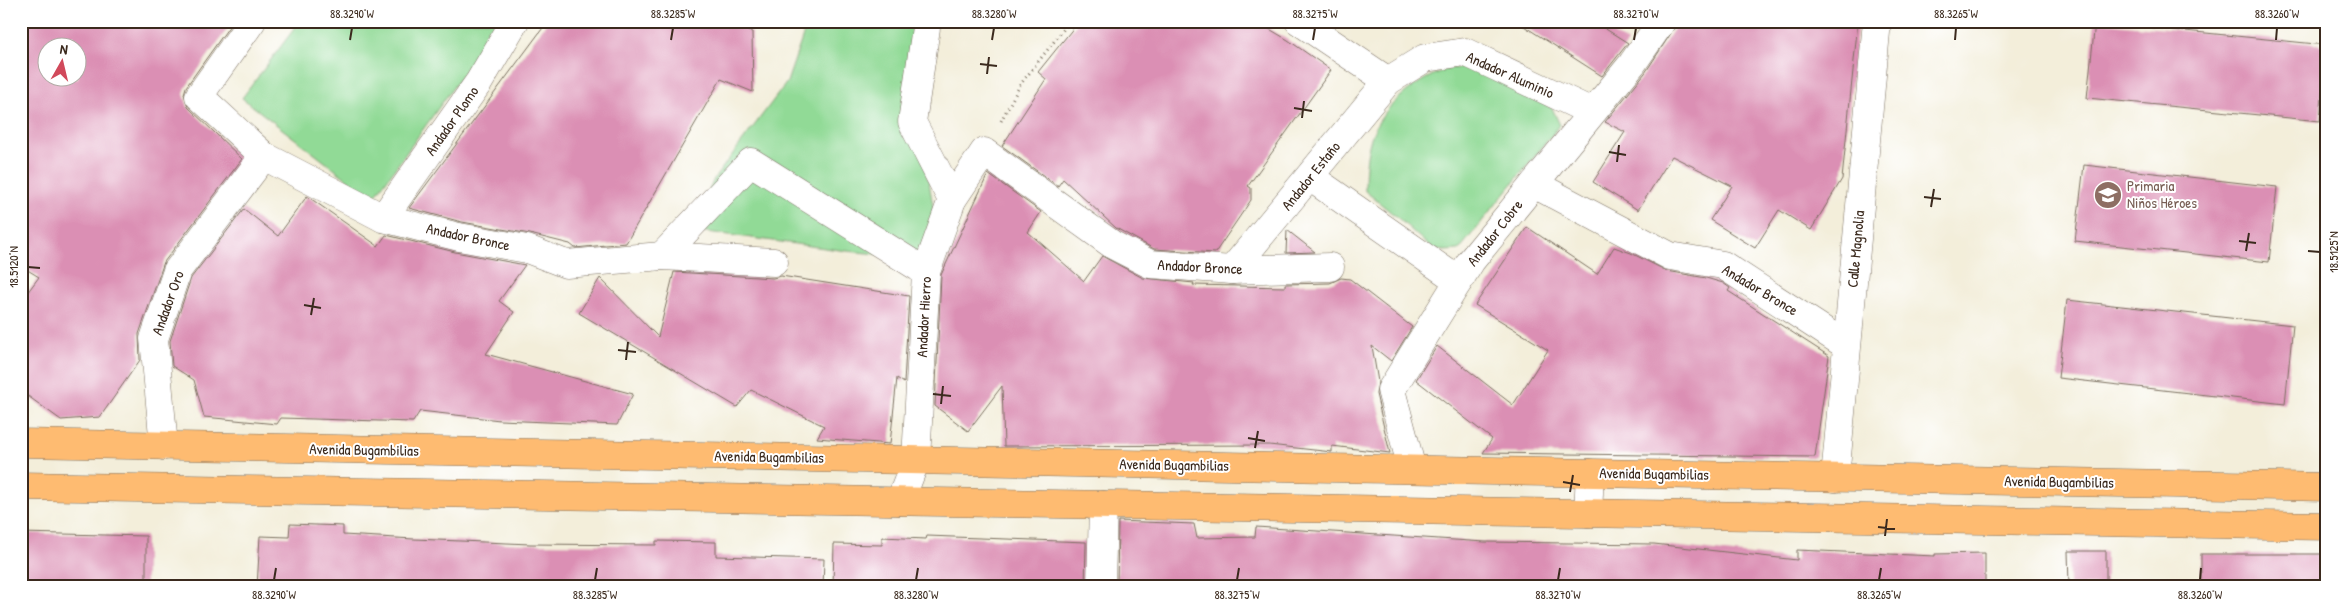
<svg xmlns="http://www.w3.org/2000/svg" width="2348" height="608" font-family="'Patrick Hand',sans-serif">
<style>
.green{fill:#91da96;stroke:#66825a}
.building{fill:#db8fb4;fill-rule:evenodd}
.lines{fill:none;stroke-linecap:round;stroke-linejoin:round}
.minor-casing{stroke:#7b6f60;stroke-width:29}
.major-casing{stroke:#7b6f60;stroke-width:29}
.path{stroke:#7b6f60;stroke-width:3;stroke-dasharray:1 4;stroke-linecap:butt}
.minor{stroke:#fff;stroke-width:28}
.major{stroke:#febb71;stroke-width:28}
.ticks{fill:none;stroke:#3b2a1e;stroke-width:2}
.labels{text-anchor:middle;stroke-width:4;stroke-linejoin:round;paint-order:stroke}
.street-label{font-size:15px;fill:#3b2a1e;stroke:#fff}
.education-label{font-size:15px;fill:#785e54;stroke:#fff;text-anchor:start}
.neatline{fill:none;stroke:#3b2a1e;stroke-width:2}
.ticks-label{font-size:12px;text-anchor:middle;fill:#3b2a1e}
</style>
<rect width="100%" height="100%" fill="#fff"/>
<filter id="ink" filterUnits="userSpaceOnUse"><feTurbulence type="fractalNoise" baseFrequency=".02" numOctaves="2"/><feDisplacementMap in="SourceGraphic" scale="10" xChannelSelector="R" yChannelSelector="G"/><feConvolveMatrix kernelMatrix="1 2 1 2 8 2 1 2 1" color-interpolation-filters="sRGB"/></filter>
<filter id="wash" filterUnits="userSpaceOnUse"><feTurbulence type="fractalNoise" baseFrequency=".0096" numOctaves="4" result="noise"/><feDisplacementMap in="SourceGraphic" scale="20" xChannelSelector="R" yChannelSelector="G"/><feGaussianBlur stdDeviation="1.12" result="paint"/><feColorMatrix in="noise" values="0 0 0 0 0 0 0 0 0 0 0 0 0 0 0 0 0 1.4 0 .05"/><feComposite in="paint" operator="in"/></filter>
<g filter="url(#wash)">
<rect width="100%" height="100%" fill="#f3eeda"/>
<g class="green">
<path d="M 300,21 L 501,21 L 373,199 L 242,98 Z"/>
<path d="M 808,21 L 919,21 L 909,113 L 929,182 L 937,230 L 917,258 L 847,251 L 700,231 L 699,213 L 714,179 L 787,82 Z"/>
<path d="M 1451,68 L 1479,69 L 1552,108 L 1560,125 L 1459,250 L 1444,251 L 1431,248 L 1398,218 L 1365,191 C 1365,173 1366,155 1371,138 C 1382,105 1420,77 1451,68 Z"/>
</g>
<g id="blocks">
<g class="building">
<path d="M 21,21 L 233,21 L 186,87 L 184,94 L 188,107 L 242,159 L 164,262 L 139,334 L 140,360 L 100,417 L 61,420 L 21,391 L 21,301 L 39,277 L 21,266 ZM 48,48 L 78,48 L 78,78 L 48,78 Z"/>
<path d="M 548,21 L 727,21 L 752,32 L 753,92 L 721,79 L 626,243 L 575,248 L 570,244 L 530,234 L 462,222 L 409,208 Z"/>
<path d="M 1079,21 L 1256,21 L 1288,40 L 1331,70 L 1248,186 L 1251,188 L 1251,200 L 1215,253 L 1154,249 L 1116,228 L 1063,179 L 1058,186 L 1002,146 L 1046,79 L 1038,72 Z"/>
<path d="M 1516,21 L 1593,21 L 1628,43 L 1602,76 Z"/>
<path d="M 1679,21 L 1858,21 L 1842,179 L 1811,230 L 1779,210 L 1755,248 L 1710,220 L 1732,186 L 1672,156 L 1638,210 L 1593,182 L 1625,132 L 1605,122 L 1645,73 Z"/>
<path d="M 2095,22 L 2326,45 L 2320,121 L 2087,98 Z"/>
<path d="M 2084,165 L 2277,187 L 2269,262 L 2075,241 Z"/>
<path d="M 988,174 L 1041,212 L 1028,232 L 1084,281 L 1102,256 L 1143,278 L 1194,283 L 1193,285 L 1285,287 L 1285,284 L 1330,283 L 1341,278 L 1350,279 L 1412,327 L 1391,361 L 1372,346 L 1378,382 L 1376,394 L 1390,453 L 1332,446 L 1332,452 L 1269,445 L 1004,446 L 1002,386 L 968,431 L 935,406 L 941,275 Z"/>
<path d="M 307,196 L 378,246 L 386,235 L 455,252 L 525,265 L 499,301 L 514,312 L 486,354 L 633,394 L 617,425 L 500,420 L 420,411 L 413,422 L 281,418 L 277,424 L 204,417 L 194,380 L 172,366 L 170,341 L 191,278 L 244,209 L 278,236 Z"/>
<path d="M 1527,227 L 1597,274 L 1614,247 L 1631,253 L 1667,271 L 1706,278 L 1723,283 L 1730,288 L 1728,291 L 1829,356 L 1815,457 L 1483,453 L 1492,439 L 1416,380 L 1437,346 L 1513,405 L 1548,350 L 1475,305 Z"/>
<path d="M 1287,230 L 1315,252 L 1286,253 Z"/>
<path d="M 674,272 L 773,278 L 781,276 L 909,296 L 904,383 L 897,378 L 890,444 L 817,438 L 824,426 L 751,390 L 737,407 L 579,313 L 600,278 L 658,337 Z"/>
<path d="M 2067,300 L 2293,325 L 2285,404 L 2058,378 Z"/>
<path d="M 1118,521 L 1194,524 L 1197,538 L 1255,537 L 1256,527 L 1485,542 L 1654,544 L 1797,560 L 1797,550 L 1935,556 L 1935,554 L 1985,553 L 1985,587 L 1117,587 Z"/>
<path d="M 290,524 L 343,526 L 343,535 L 414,539 L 530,544 L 656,545 L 656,541 L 716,542 L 716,556 L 824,559 L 823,587 L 257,587 L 260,536 L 289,537 Z"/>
<path d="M 21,533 L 146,536 L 146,587 L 21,587 Z"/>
<path d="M 927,536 L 1086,542 L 1085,587 L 833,587 L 834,544 L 882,545 L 882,537 L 926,539 Z"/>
<path d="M 2068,551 L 2106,551 L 2106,586 L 2069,585 Z"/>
<rect x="2201" y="554" width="122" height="33"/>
</g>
</g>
</g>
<g filter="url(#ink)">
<use href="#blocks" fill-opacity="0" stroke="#7b6f60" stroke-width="1"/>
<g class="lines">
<defs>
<g id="minor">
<path d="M 252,21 L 199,96 L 264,156 L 383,218 L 459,237 L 527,249 L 566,264 L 662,256 L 774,262"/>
<path d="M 927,21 L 912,122 L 952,200"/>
<path d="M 1299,21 L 1388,81"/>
<path d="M 1310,177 L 1459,281"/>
<path d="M 1534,184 L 1670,256 L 1723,265 L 1846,345"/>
<path d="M 383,218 L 479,82 L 515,21"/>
<path d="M 662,256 L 751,162 L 926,272"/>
<path d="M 1232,270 L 1388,81 L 1425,58 L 1465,52 L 1592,112"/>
<path d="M 164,446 L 154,339 L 177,271 L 264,156"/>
<path d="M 1412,469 L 1391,390 L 1471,261 L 1632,64 L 1662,21"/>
<path d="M 1835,478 L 1877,21"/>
<path d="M 900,501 L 916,460 L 926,272 L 952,200 L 984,152 L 1113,245 L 1150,264 L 1232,270 L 1330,267"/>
<path d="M 1588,513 L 1590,473"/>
<path d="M 1101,587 L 1103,505"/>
</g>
<g id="major">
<path d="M 21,443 L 2327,487"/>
<path d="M 21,486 L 2327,526"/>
</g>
</defs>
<use href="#minor" class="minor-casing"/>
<use href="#major" class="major-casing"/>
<path class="path" d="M 1001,121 L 1020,85 L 1070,21"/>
<use href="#minor" class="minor"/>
<use href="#major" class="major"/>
</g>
</g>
<path class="ticks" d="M 350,40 L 352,28M 671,40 L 673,28M 992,40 L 994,28M 1313,40 L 1315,28M 1634,40 L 1636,28M 1955,40 L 1956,28M 2276,40 L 2277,28M 980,64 L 997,66M 987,74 L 989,57M 1294,108 L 1312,111M 1302,118 L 1304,101M 1609,152 L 1626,155M 1617,162 L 1619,145M 1924,197 L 1941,199M 1931,207 L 1934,189M 2239,241 L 2256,243M 2246,251 L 2249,233M 2308,251 L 2320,252M 28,267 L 40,268M 304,305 L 321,308M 311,315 L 314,298M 618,350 L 636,352M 626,360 L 628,342M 933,394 L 951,396M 941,404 L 943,386M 1248,438 L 1265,441M 1255,448 L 1258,431M 1563,482 L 1580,485M 1570,492 L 1573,475M 1878,527 L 1895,529M 1885,536 L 1887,519M 274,580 L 276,568M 595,580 L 597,568M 916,580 L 918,568M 1237,580 L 1239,568M 1558,580 L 1560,568M 1879,580 L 1881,568M 2200,580 L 2201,568"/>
<defs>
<symbol id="school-disc" viewBox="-11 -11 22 22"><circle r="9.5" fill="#8d6e63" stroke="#fff"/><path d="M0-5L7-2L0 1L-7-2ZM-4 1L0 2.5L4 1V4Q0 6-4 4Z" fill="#fff"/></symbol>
</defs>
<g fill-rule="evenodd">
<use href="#school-disc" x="2092" y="179" width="32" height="32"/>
</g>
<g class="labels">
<g class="street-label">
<text transform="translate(1510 75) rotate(24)" y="5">Andador Aluminio</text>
<text transform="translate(452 121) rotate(-55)" y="5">Andador Plomo</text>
<text transform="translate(1311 176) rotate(-51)" y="5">Andador Estaño</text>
<text transform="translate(1495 233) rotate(-52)" y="5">Andador Cobre</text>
<text transform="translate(468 237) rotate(12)" y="5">Andador Bronce</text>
<text transform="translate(1856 249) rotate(-85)" y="5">Calle Magnolia</text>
<text transform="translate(1200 267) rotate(3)" y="5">Andador Bronce</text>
<text transform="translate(1760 290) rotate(31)" y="5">Andador Bronce</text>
<text transform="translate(168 303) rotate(-70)" y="5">Andador Oro</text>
<text transform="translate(924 317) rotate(-87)" y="5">Andador Hierro</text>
<text transform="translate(364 450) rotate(1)" y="5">Avenida Bugambilias</text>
<text transform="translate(769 457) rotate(1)" y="5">Avenida Bugambilias</text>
<text transform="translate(1174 465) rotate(1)" y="5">Avenida Bugambilias</text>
<text transform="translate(1654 474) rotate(1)" y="5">Avenida Bugambilias</text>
<text transform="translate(2059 482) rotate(1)" y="5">Avenida Bugambilias</text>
</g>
<g class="education-label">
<text x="2127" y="191">Primaria<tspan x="2127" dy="17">Niños Héroes</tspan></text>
</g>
</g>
<rect width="2348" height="608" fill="none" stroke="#fff" stroke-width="55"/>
<g transform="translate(62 62) rotate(8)"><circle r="24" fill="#ffffff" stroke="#b1aaa5"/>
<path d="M0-4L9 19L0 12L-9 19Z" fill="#d1495b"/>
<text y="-8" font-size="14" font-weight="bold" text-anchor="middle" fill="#3b2a1e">N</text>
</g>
<rect x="28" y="28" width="2292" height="552" class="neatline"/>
<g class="ticks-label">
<text x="352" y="18">88.3290°W</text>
<text x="673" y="18">88.3285°W</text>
<text x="994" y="18">88.3280°W</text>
<text x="1315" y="18">88.3275°W</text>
<text x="1636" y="18">88.3270°W</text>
<text x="1956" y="18">88.3265°W</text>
<text x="2277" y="18">88.3260°W</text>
<text transform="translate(2334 252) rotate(-90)" y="4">18.5125°N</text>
<text transform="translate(14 267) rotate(-90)" y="4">18.5120°N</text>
<text x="274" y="599">88.3290°W</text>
<text x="595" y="599">88.3285°W</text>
<text x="916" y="599">88.3280°W</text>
<text x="1237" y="599">88.3275°W</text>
<text x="1558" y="599">88.3270°W</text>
<text x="1879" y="599">88.3265°W</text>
<text x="2200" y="599">88.3260°W</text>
</g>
</svg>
